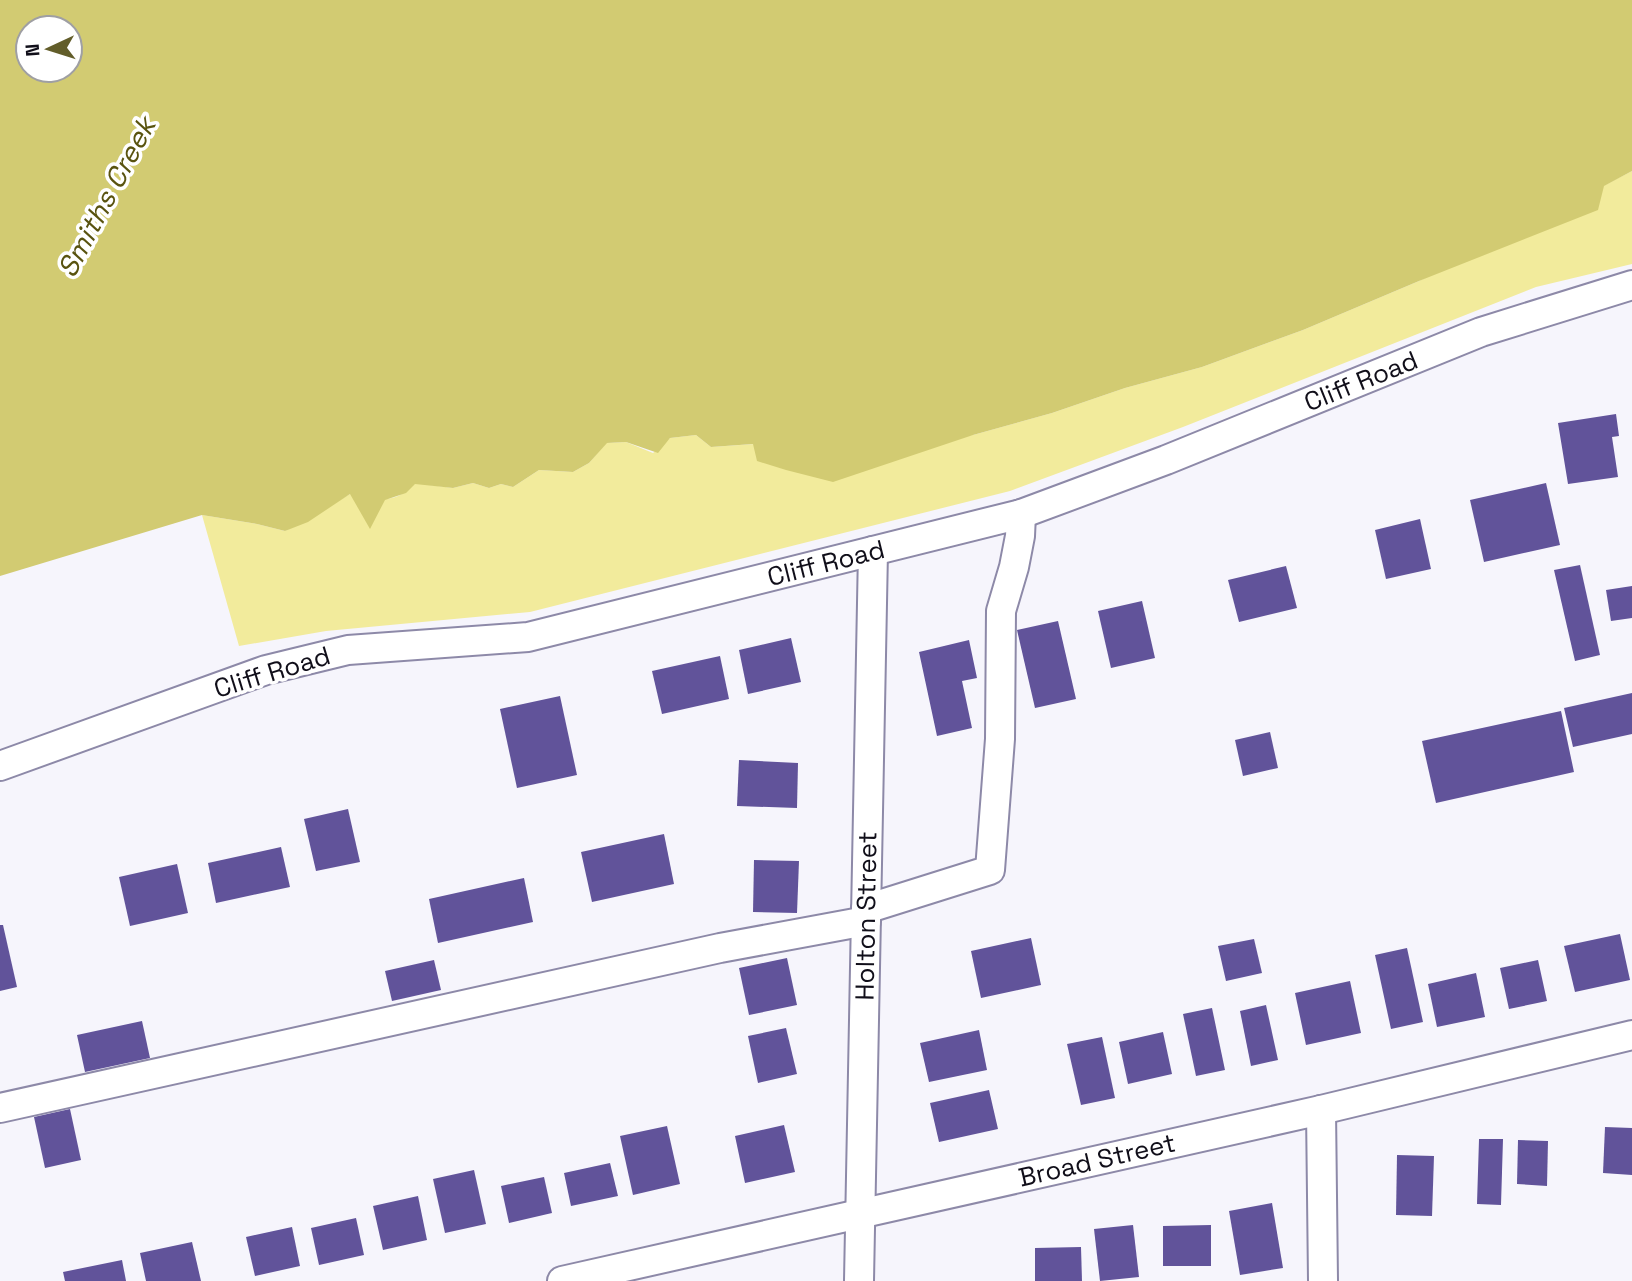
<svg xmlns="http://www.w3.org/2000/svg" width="1632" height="1281" font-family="'Space Grotesk',sans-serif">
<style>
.green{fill:#f2eb9c}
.water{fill:#d2cb72;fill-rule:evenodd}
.building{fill:#61539a}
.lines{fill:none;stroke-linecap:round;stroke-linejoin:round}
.minor-casing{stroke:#8d89a8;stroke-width:32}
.minor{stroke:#fff;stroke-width:28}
.labels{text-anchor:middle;stroke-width:7;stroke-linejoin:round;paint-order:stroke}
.street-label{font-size:26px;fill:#100e19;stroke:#fff}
.water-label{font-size:28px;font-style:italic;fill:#59530f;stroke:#fff}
</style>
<rect width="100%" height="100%" fill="#f6f5fc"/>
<path class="green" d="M 1632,171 L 1632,264 L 1536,287 L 1183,427 L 1010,491 L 530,612 L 326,631 L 239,646 L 202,515 L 257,524 L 285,531 L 350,494 C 377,499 394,506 415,483 L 453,488 L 473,483 L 489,488 L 501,484 L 513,487 L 539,470 L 573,472 L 589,463 L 606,443 L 626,442 L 653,453 L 670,438 L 696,435 L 711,447 L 754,444 L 973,435 L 1052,413 L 1125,388 L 1202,367 L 1303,330 L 1419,281 Z"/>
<path class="water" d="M 0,0 L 1632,0 L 1632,171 L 1604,186 L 1598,210 L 1419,281 L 1303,330 L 1202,367 L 1125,388 L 1052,413 L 973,435 L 833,482 L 786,470 L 757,461 L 753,444 L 711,447 L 696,435 L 670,438 L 658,453 L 626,442 L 607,443 L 589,463 L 573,472 L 539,470 L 513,487 L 501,484 L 489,488 L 473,483 L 453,488 L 415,484 L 406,493 L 385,500 L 370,529 L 350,494 L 308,522 L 285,531 L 257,524 L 202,515 L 0,576 ZM 28,28 L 70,28 L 70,70 L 28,70 Z"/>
<g class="building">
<path d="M 1616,414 L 1619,436 L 1612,437 L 1618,477 L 1568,484 L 1558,423 Z"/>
<path d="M 1546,483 L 1560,545 L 1484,562 L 1470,500 Z"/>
<path d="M 1420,519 L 1431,569 L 1386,579 L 1375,530 Z"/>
<path d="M 1580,565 L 1600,655 L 1575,661 L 1554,570 Z"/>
<path d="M 1286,566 L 1297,608 L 1239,622 L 1228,580 Z"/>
<path d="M 1632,586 L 1632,618 L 1611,621 L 1606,590 Z"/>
<path d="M 1142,601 L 1155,658 L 1111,668 L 1098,611 Z"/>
<path d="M 1058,621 L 1076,699 L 1035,708 L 1017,630 Z"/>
<path d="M 791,638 L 801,682 L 748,694 L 739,650 Z"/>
<path d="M 969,640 L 977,678 L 962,681 L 972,728 L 937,736 L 919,652 Z"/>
<path d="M 720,656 L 729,699 L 662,714 L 652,671 Z"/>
<path d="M 1632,693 L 1632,734 L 1573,747 L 1564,708 Z"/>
<path d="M 560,696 L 577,775 L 517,788 L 500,709 Z"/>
<path d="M 1561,711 L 1574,772 L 1436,803 L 1422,741 Z"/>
<path d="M 1270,732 L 1278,768 L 1243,776 L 1235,740 Z"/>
<path d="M 739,760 L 798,763 L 797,808 L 737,806 Z"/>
<path d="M 348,809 L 360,862 L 316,871 L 304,819 Z"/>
<path d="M 664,834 L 674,884 L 592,902 L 581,852 Z"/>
<path d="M 281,847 L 290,887 L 216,903 L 208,863 Z"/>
<path d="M 754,860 L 799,861 L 797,913 L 753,912 Z"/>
<path d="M 177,864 L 188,913 L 130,926 L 119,877 Z"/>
<path d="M 524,878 L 533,922 L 438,943 L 429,899 Z"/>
<path d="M 0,925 L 3,925 L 17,987 L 0,991 Z"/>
<path d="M 1620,934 L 1630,980 L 1575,992 L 1564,946 Z"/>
<path d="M 1031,938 L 1041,985 L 981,998 L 971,951 Z"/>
<path d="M 1254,939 L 1262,973 L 1226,981 L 1218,946 Z"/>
<path d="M 1407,948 L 1423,1022 L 1391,1029 L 1375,955 Z"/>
<path d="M 787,958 L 797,1005 L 749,1015 L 739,968 Z"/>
<path d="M 434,960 L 441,990 L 392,1001 L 385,971 Z"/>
<path d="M 1538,960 L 1547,1001 L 1509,1009 L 1500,968 Z"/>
<path d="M 1476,973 L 1485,1017 L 1437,1027 L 1428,984 Z"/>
<path d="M 1350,981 L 1361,1033 L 1306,1045 L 1295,993 Z"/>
<path d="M 1266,1005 L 1278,1060 L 1251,1066 L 1240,1011 Z"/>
<path d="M 1212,1008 L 1225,1070 L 1196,1076 L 1183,1014 Z"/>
<path d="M 142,1021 L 150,1058 L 85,1072 L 77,1035 Z"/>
<path d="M 786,1028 L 797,1074 L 758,1083 L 748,1036 Z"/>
<path d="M 979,1030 L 987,1070 L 929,1082 L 920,1043 Z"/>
<path d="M 1163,1032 L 1172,1074 L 1128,1084 L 1119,1042 Z"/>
<path d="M 1102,1037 L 1115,1098 L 1081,1105 L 1067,1044 Z"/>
<path d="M 989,1090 L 998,1129 L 939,1142 L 930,1103 Z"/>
<path d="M 70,1109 L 81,1160 L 45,1168 L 34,1117 Z"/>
<path d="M 784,1125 L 795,1172 L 745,1183 L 735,1136 Z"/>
<path d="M 667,1126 L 680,1184 L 633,1195 L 620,1136 Z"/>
<path d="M 1605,1127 L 1632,1128 L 1632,1175 L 1603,1173 Z"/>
<path d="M 1479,1139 L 1503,1139 L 1501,1205 L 1477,1204 Z"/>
<path d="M 1518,1140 L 1548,1141 L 1547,1186 L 1517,1184 Z"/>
<path d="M 1397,1155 L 1434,1156 L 1432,1216 L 1396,1215 Z"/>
<path d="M 610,1163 L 618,1196 L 571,1206 L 564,1173 Z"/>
<path d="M 474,1170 L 486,1224 L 445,1233 L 433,1179 Z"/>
<path d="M 544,1177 L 552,1213 L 509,1223 L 501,1186 Z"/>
<path d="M 418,1196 L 427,1240 L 383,1250 L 373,1206 Z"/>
<path d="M 1272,1203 L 1283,1268 L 1240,1275 L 1229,1211 Z"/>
<path d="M 356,1218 L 364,1255 L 319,1265 L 311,1228 Z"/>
<path d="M 1133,1225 L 1139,1277 L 1100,1281 L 1094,1229 Z"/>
<path d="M 1211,1225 L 1211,1266 L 1163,1266 L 1163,1226 Z"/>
<path d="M 292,1227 L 300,1266 L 255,1276 L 246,1237 Z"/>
<path d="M 192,1242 L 201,1281 L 146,1281 L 140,1253 Z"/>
<path d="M 1081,1247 L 1082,1281 L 1035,1281 L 1035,1248 Z"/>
<path d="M 122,1260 L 126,1281 L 65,1281 L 63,1272 Z"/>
</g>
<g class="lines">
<defs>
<g id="minor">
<path d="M 0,766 L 266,670 L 348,650 L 528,637 L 1021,514 L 1166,460 L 1481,332 L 1632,285"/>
<path d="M 866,909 L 990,870 L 1000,739 L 1001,611 L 1014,567 L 1020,536 L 1021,514"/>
<path d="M 0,1108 L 720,948 L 866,921"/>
<path d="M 1321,1110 L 1323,1281"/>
<path d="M 562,1281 L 1321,1110 L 1632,1035"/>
<path d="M 859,1281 L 873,551"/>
</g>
</defs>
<use href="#minor" class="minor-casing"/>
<use href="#minor" class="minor"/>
</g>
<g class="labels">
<g class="street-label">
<text transform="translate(1361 381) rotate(-22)" y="9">Cliff Road</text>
<text transform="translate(826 563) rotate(-14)" y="9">Cliff Road</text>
<text transform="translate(272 672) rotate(-17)" y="9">Cliff Road</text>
<text transform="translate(866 916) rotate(-89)" y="9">Holton Street</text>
<text transform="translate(1097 1160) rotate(-13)" y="9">Broad Street</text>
</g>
<g class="water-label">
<text transform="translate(106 197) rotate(-62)" y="10">Smiths Creek</text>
</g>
</g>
<g transform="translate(49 49) rotate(266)"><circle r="33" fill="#ffffff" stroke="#9f9fa3" stroke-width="2"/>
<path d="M0-5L12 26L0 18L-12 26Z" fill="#625d2a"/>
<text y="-10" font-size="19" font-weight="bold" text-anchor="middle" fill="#100e19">N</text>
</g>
</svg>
